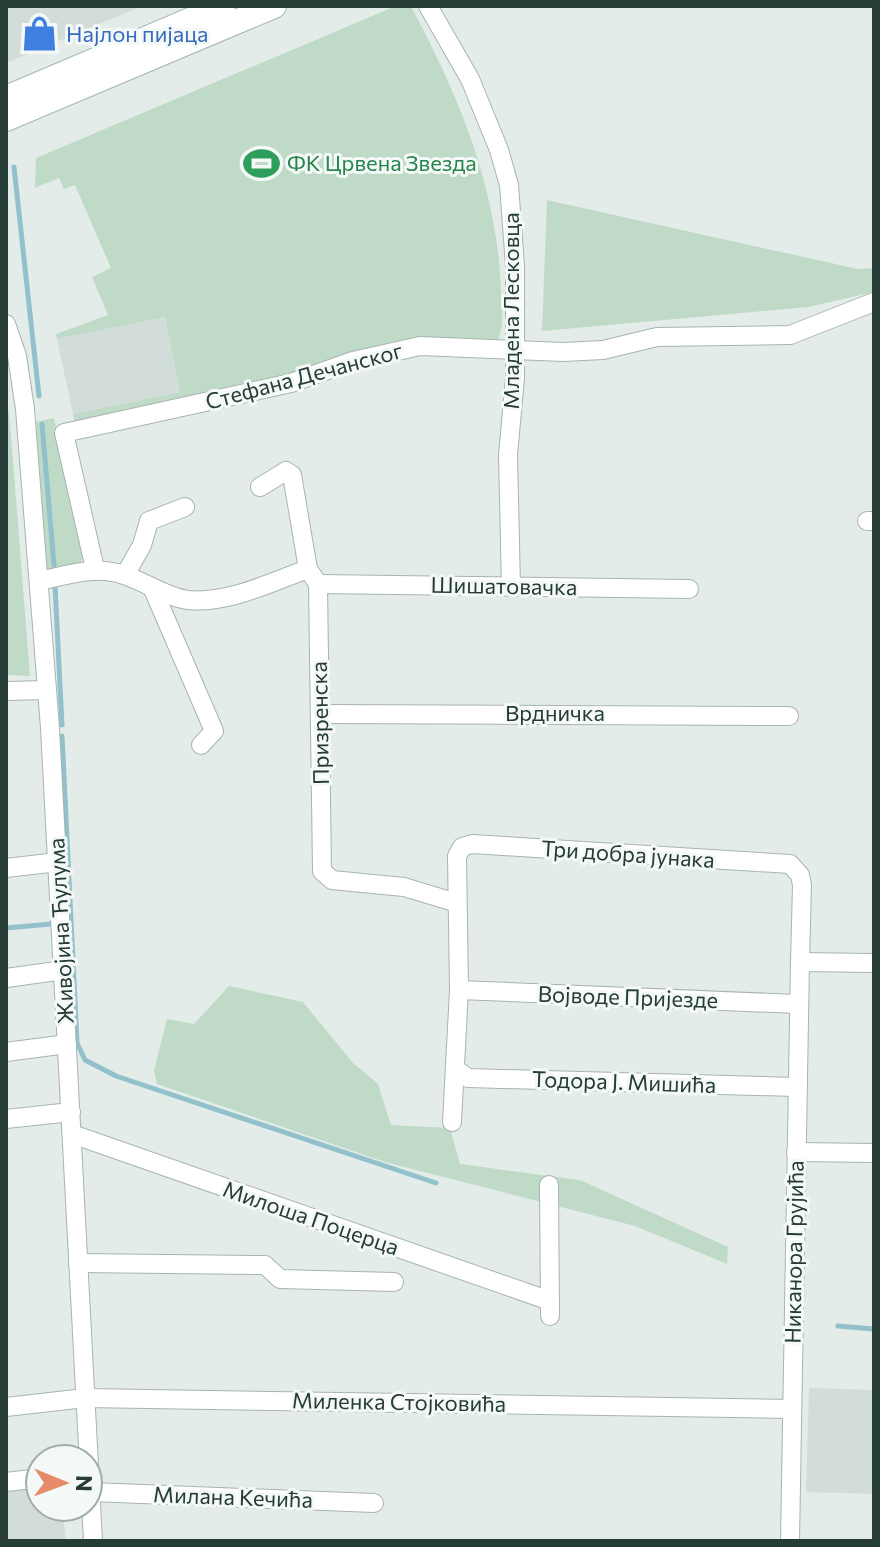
<svg xmlns="http://www.w3.org/2000/svg" width="880" height="1547" font-family="Commissioner,sans-serif">
<style>
.built{fill:#d2dcd8}
.green{fill:#bfdbc7}
.lines{fill:none;stroke-linecap:round;stroke-linejoin:round}
.stream{stroke:#92c1cc;stroke-width:5}
.minor-casing{stroke:#a7b4b0;stroke-width:20}
.secondary-casing{stroke:#a3b7b1;stroke-width:26}
.minor{stroke:#fff;stroke-width:18}
.secondary{stroke:#fff;stroke-width:24}
.labels{text-anchor:middle;stroke-width:6;stroke-linejoin:round;paint-order:stroke}
.shop-label{font-size:22px;fill:#366cbe;stroke:#f4f9f7;text-anchor:start}
.leisure-label{font-size:22px;fill:#27864d;stroke:#f4f9f7;text-anchor:start}
.street-label{font-size:22px;fill:#253c37;stroke:#f4f9f7}
</style>
<rect width="100%" height="100%" fill="#e4ece9"/>
<g class="built">
<path d="M 6,6 L 142,6 L 6,63 Z"/>
<path d="M 165,317 L 180,392 L 73,414 L 57,339 Z"/>
<path d="M 809,1388 L 874,1390 L 874,1494 L 806,1492 Z"/>
<path d="M 40,1484 L 40,1507 L 62,1507 L 66,1541 L 6,1541 L 6,1488 Z"/>
</g>
<g class="green">
<path d="M 396,6 L 412,8 C 460,99 497,187 501,291 C 501,306 505,326 498,339 L 415,338 L 392,342 L 284,377 L 75,422 L 73,414 L 180,392 L 165,317 L 57,339 L 56,334 L 108,315 L 92,277 L 111,268 L 75,185 L 64,189 L 59,178 L 35,188 L 36,158 Z"/>
<path d="M 547,200 L 858,269 L 874,268 L 874,292 L 808,307 L 542,331 Z"/>
<path d="M 9,411 L 30,676 L 6,675 L 6,412 Z"/>
<path d="M 54,418 L 83,556 L 80,565 L 47,573 L 36,422 Z"/>
<path d="M 229,986 L 303,1002 L 353,1063 L 378,1084 L 391,1125 L 450,1128 L 460,1164 L 580,1180 L 728,1247 L 727,1264 L 635,1226 L 385,1162 L 157,1084 L 154,1070 L 167,1019 L 194,1024 Z"/>
</g>
<g class="lines">
<g class="stream">
<path d="M 14,167 L 39,396"/>
<path d="M 42,424 L 54,565"/>
<path d="M 55,586 L 62,725"/>
<path d="M 62,736 L 77,1043 L 85,1060 L 116,1076 L 436,1183"/>
<path d="M 6,928 L 51,924"/>
<path d="M 838,1326 L 874,1329"/>
</g>
<defs>
<g id="minor">
<path d="M 428,6 L 470,79 L 499,150 L 509,185 L 515,266 L 515,378 L 508,455 L 511,587"/>
<path d="M 6,324 L 17,356 L 25,409 L 50,728 L 93,1541"/>
<path d="M 260,487 L 286,471 L 292,475 L 308,569 L 318,584 L 322,871 L 332,880 L 404,887 L 457,903"/>
<path d="M 867,521 L 874,521"/>
<path d="M 95,569 L 64,433 L 291,383 L 353,361 L 420,346 L 563,352 L 603,350 L 657,337 L 790,335 L 874,302"/>
<path d="M 125,575 L 142,545 L 149,521 L 185,507"/>
<path d="M 39,581 C 67,575 96,565 124,575 C 146,582 165,597 188,600 C 228,604 271,582 308,569"/>
<path d="M 318,584 L 689,589"/>
<path d="M 152,587 L 214,731 L 201,745"/>
<path d="M 6,691 L 47,690"/>
<path d="M 321,714 L 789,716"/>
<path d="M 6,868 L 58,862"/>
<path d="M 6,978 L 64,970"/>
<path d="M 459,990 L 797,1004"/>
<path d="M 6,1052 L 67,1044"/>
<path d="M 455,1069 L 468,1078 L 796,1087"/>
<path d="M 6,1119 L 71,1112"/>
<path d="M 452,1122 L 459,990 L 457,856 L 462,847 L 472,844 L 790,864 L 800,875 L 802,885 L 800,962"/>
<path d="M 72,1134 L 550,1301"/>
<path d="M 796,1152 L 874,1153"/>
<path d="M 549,1185 L 550,1316"/>
<path d="M 78,1263 L 265,1265 L 280,1279 L 394,1282"/>
<path d="M 6,1407 L 85,1398 L 792,1409"/>
<path d="M 6,1482 L 40,1478"/>
<path d="M 91,1492 L 374,1503"/>
<path d="M 790,1541 L 800,962 L 874,963"/>
</g>
<g id="secondary">
<path d="M 6,98 L 223,6"/>
<path d="M 6,119 L 274,6"/>
</g>
</defs>
<use href="#minor" class="minor-casing"/>
<use href="#secondary" class="secondary-casing"/>
<use href="#minor" class="minor"/>
<use href="#secondary" class="secondary"/>
</g>
<defs>
<symbol id="shop-bare" viewBox="-9 -9 18 18"><path d="M-5-2.5h2.3a2.7 3.5 0 0 1 5.4 0H5L5.5 6h-11ZM-1.5-2.5h3a1.5 2.3 0 0 0-3 0Z" fill="#3f7fe0" stroke="#f4f9f7" stroke-width="2.5" paint-order="stroke"/></symbol>
<symbol id="stadium-bare" viewBox="-9 -9 18 18"><path d="M0-5a6.5 5 0 1 0 0 10a6.5 5 0 1 0 0-10ZM-3.5-1.8h7v3.6h-7Z" fill="#2e9e5b" stroke="#f4f9f7" stroke-width="2.5" paint-order="stroke"/></symbol>
</defs>
<g fill-rule="evenodd">
<use href="#shop-bare" x="14" y="8" width="51" height="51"/>
<use href="#stadium-bare" x="236" y="138" width="51" height="51"/>
</g>
<g class="labels">
<g class="shop-label">
<text x="66" y="42">Најлон пијаца</text>
</g>
<g class="leisure-label">
<text x="287" y="171">ФК Црвена Звезда</text>
</g>
<g class="street-label">
<text transform="translate(511 311) rotate(-90)" y="8">Младена Лесковца</text>
<text transform="translate(304 376) rotate(-15)" y="8">Стефана Дечанског</text>
<text transform="translate(504 586) rotate(1)" y="8">Шишатовачка</text>
<text x="555" y="721">Врдничка</text>
<text transform="translate(320 723) rotate(-91)" y="8">Призренска</text>
<text transform="translate(628 854) rotate(4)" y="8">Три добра јунака</text>
<text transform="translate(61 931) rotate(-93)" y="8">Живојина Ћулума</text>
<text transform="translate(628 997) rotate(2)" y="8">Војводе Пријезде</text>
<text transform="translate(624 1082) rotate(2)" y="8">Тодора Ј. Мишића</text>
<text transform="translate(311 1218) rotate(19)" y="8">Милоша Поцерца</text>
<text transform="translate(794 1252) rotate(-89)" y="8">Никанора Грујића</text>
<text transform="translate(399 1402) rotate(1)" y="8">Миленка Стојковића</text>
<text transform="translate(233 1497) rotate(2)" y="8">Милана Кечића</text>
</g>
</g>
<rect width="880" height="1547" fill="none" stroke="#253c37" stroke-width="16"/>
<g transform="translate(64 1483) rotate(91)"><circle r="38" fill="#f4f9f7" stroke="#a1adaa" stroke-width="2"/>
<path d="M0-6L14 30L0 20L-14 30Z" fill="#e58b6a"/>
<text y="-12" font-size="22" font-weight="bold" text-anchor="middle" fill="#253c37">N</text>
</g>
</svg>
